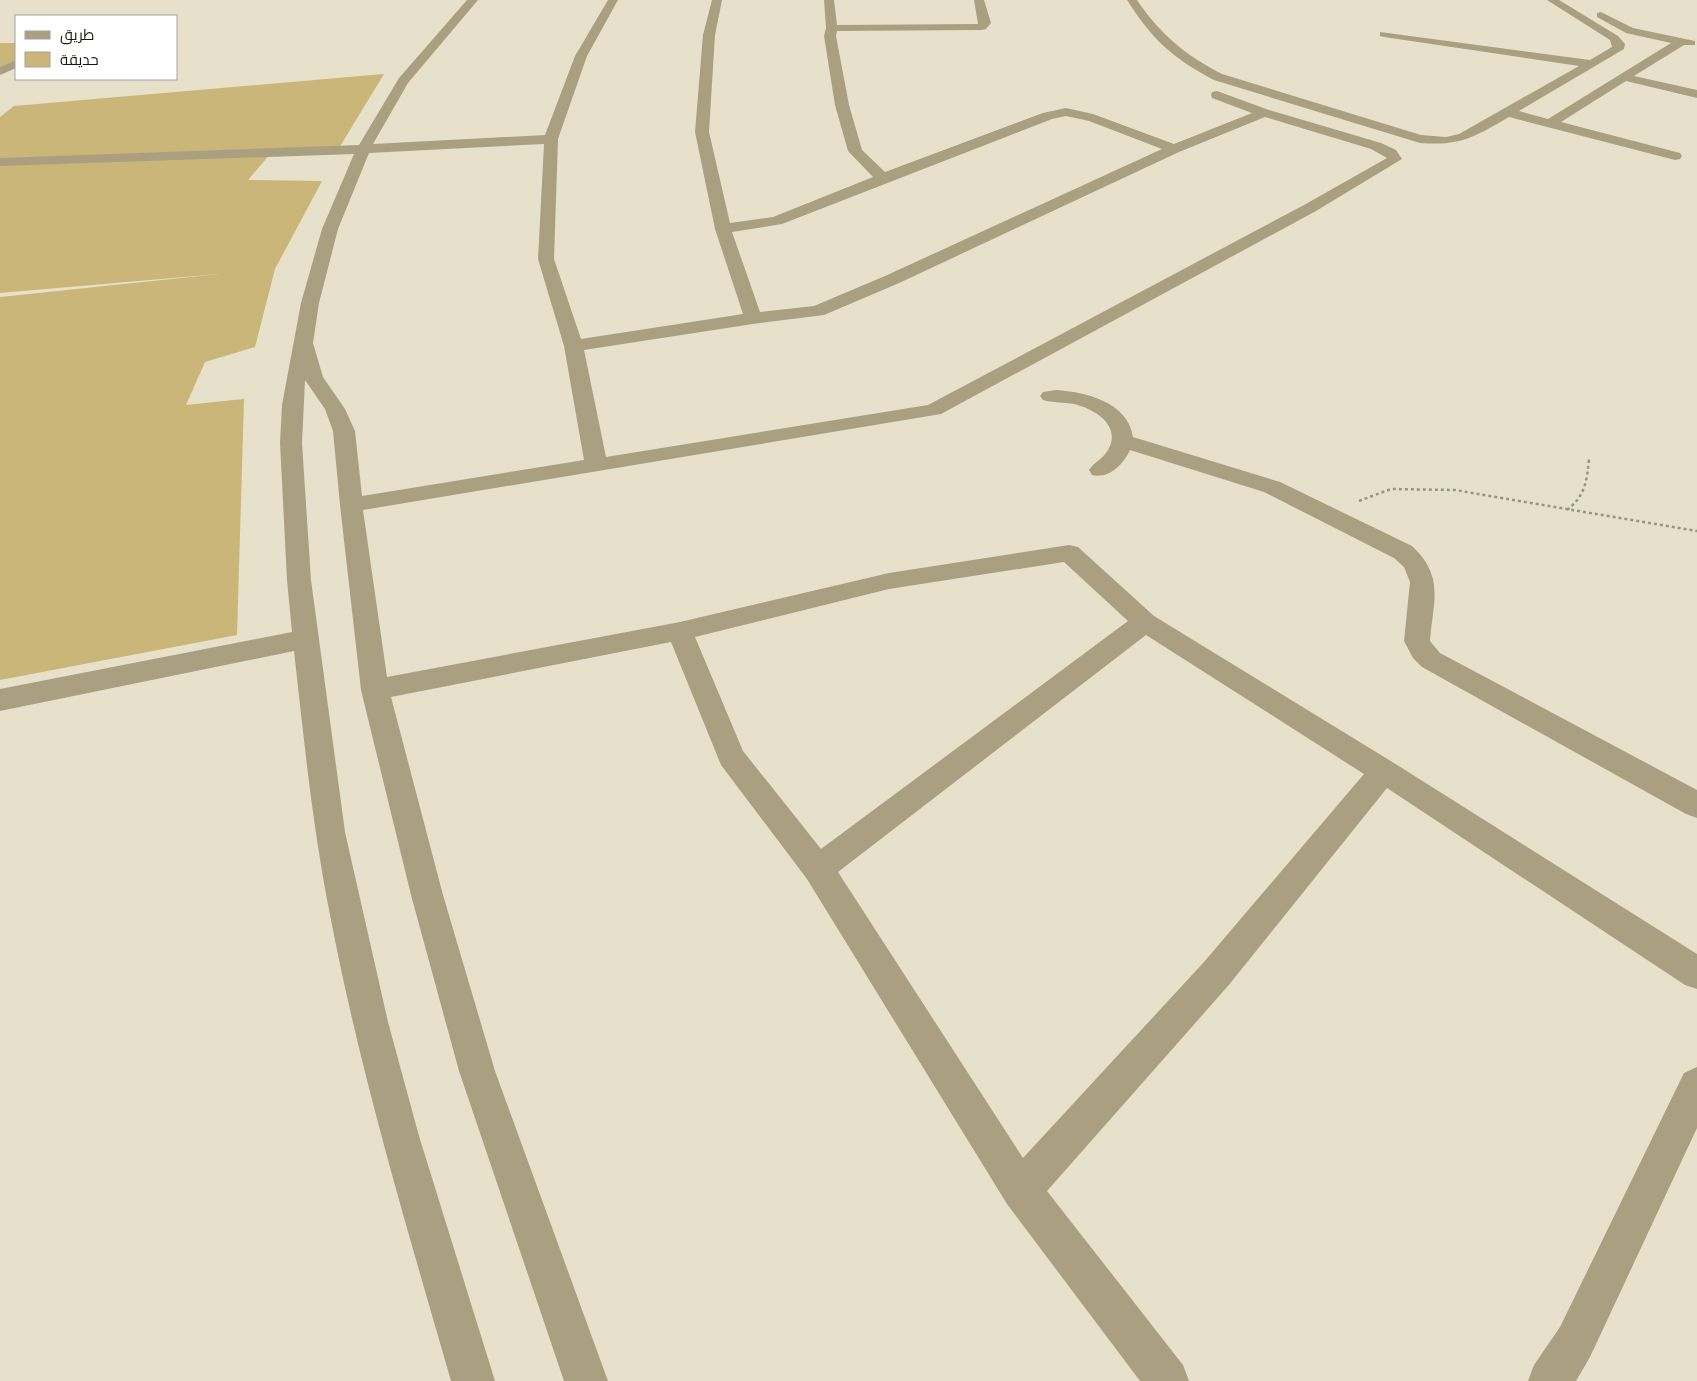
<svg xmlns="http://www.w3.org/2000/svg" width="1697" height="1381" font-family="Figtree,Cairo,sans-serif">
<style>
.green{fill:#c9b678}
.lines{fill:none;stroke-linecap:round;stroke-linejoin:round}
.path{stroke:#989484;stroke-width:2.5;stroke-dasharray:3 3;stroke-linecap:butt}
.minor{fill:#aaa081;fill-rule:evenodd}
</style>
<rect width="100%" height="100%" fill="#e7e1cc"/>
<g class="green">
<path d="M 0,43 L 16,43 L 16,61 L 0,67 Z"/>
<path d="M 384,74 L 339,148 L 271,153 L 248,180 L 322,181 L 275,269 L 255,347 L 205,362 L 186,405 L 244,399 L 237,635 L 0,680 L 0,297 L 219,274 L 0,293 L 0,117 L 14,106 Z"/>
</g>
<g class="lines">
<g class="path">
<path d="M 1359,501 L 1391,489 L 1455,490 L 1697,531"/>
<path d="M 1567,510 C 1585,496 1587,481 1589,459"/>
</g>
<g class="minor">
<path d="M 467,0 L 478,0 L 408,83 L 373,144 L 545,135 L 575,56 L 608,0 L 618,0 L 587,56 L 558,139 L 554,259 L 581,339 L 743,314 L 715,229 L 695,132 L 703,35 L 712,0 L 722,0 L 715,35 L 709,132 L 730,223 L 773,217 L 873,177 L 848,151 L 835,105 L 824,36 L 826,28 L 824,0 L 834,0 L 837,25 L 978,24 L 974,0 L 984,0 L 991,23 L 986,29 L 982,30 L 837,31 L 836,36 L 849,105 L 862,150 L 885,172 L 1043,113 L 1066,108 L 1093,114 L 1174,144 L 1252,113 L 1212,98 L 1211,95 L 1212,92 L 1217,91 L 1269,110 L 1381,143 L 1396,150 L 1402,159 L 1316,211 L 941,414 L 363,510 L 387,677 L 680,622 L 889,573 L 1069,545 L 1078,547 L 1154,616 L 1394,763 L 1697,954 L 1697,989 L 1685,985 L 1387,788 L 1228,986 L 1047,1191 L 1183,1365 L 1189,1381 L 1140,1381 L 1007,1204 L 807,879 L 721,765 L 671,642 L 391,697 L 443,895 L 495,1071 L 608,1381 L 564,1381 L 459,1071 L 411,895 L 361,690 L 340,505 L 333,431 L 325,409 L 305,380 L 302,443 L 311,580 L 345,832 L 388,1022 L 419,1136 L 495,1381 L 451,1381 C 407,1228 361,1076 331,920 C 313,831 304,741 294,651 L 0,711 L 0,689 L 292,632 L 287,580 L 280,443 L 282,405 L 301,303 L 322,229 L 354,154 L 0,166 L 0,158 L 359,145 L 399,78 ZM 1066,116 L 1089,121 L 1162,149 L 885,276 L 814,306 L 760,312 L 732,232 L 782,224 L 1052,119 ZM 1265,117 L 1371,149 L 1387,158 L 1304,205 L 928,405 L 606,457 L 584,350 L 753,324 L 824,315 L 897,284 L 1179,152 ZM 544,144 L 538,259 L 564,346 L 584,460 L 362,496 L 355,431 L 345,409 L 323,377 L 313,343 L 319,303 L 338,229 L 369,153 ZM 1064,562 L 1128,621 L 821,849 L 743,751 L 695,637 L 889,589 ZM 1146,635 L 1364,774 L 1204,962 L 1023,1158 L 838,872 Z"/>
<path d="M 1127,0 L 1137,0 C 1161,35 1185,55 1222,74 L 1421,135 L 1446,137 L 1459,134 L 1579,66 L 1384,37 L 1380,36 L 1380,32 L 1590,60 L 1612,47 L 1610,40 L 1547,0 L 1559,0 L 1618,36 L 1625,44 L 1624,49 L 1519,111 L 1548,119 L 1671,43 L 1626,33 L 1597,17 L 1597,13 L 1601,12 L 1633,28 L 1695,41 L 1695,45 L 1684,45 L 1634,76 L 1697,90 L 1697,98 L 1626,81 L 1561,122 L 1680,153 L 1682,156 L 1680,159 L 1675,160 L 1509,117 C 1474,137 1462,146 1420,143 L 1214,80 C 1172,58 1152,39 1127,0 Z"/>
<path d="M 16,60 L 16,68 L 0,75 L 0,67 Z"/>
<path d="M 1056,390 C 1086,392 1128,402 1133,437 L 1280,482 L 1412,546 C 1445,577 1433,601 1430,641 L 1440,653 L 1697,790 L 1697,818 L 1686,814 L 1422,667 L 1413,658 L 1404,641 L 1410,582 L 1404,567 L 1394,558 L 1264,492 L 1130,450 C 1123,465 1109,479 1092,475 L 1089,470 C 1094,462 1103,459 1108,450 C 1122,426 1095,409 1074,404 C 1064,402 1053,403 1043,400 L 1040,396 L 1043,392 Z"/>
<path d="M 1697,1067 L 1697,1128 L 1590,1357 L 1576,1381 L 1528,1381 L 1534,1365 L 1560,1327 L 1684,1073 Z"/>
</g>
</g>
<rect x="15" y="15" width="162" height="65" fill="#ffffff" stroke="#a3a29f"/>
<rect x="25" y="31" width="25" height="8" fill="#aaa081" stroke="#a3a29f"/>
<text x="60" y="40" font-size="15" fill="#191710">طريق</text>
<rect x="25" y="52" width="25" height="15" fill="#c9b678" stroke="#a3a29f"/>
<text x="60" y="65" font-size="15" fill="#191710">حديقة</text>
</svg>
